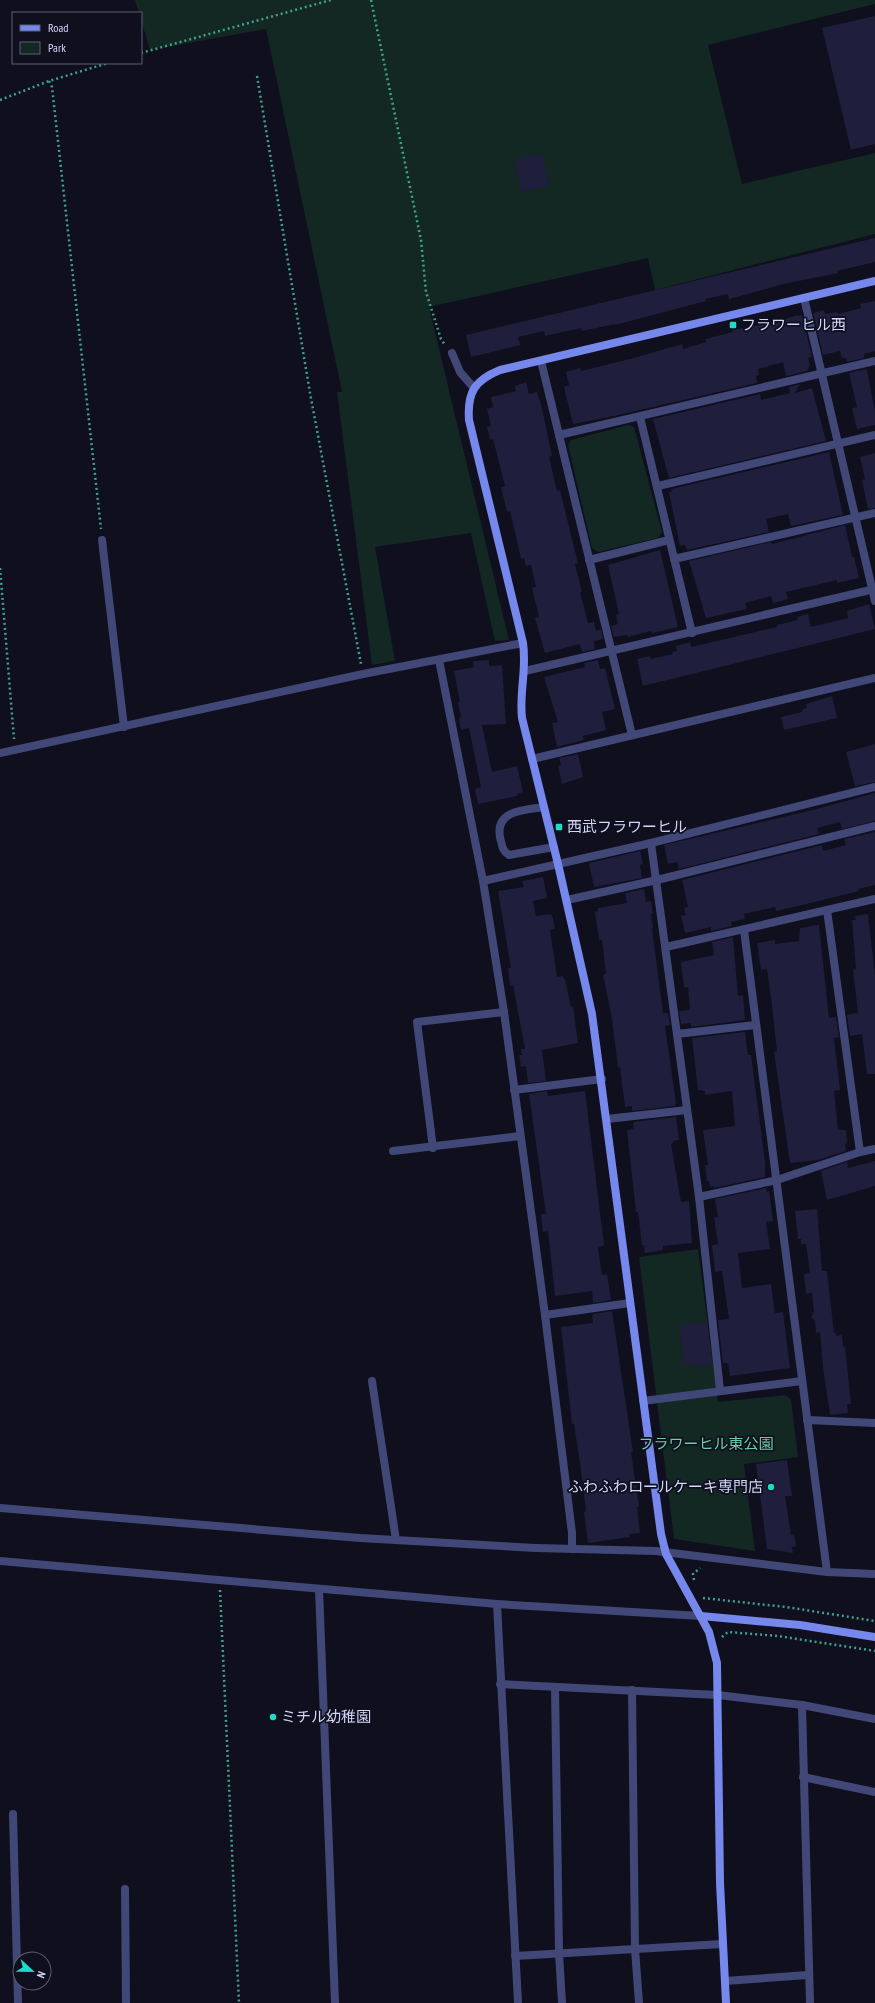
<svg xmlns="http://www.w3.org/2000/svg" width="875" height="2003" font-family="'PT Sans Narrow','Noto Sans JP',sans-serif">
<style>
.green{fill:#132723}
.building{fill:#1f1e3d}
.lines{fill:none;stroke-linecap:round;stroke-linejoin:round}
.path{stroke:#3ea28a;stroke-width:2.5;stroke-dasharray:2 3;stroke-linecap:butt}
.lane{stroke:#414877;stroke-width:8}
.street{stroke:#414877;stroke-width:8}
.secondary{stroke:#7788ec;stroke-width:8}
.poi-dot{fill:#1fd9cb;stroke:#0f0f1e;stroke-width:1.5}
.labels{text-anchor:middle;stroke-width:3.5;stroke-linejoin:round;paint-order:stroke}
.poi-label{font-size:15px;fill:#d3d5f9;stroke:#0f0f1e;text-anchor:start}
.park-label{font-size:15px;fill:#69cea3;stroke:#0f0f1e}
</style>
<rect width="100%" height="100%" fill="#0f0f1e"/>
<g class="green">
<path d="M 135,0 L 875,0 L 875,4 L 708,45 L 742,184 L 875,153 L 875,234 L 655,290 L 648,258 L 429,307 L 509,640 L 495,641 L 471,533 L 375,547 L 395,661 L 372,665 L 337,392 L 342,392 L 266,29 L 150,50 L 141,20 L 141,13 L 139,13 Z"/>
<path d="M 628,425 L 634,427 L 662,532 L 658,538 L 598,552 L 592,548 L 568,445 L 571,440 Z"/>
<path d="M 698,1249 L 718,1402 L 785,1395 L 791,1399 L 798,1457 L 744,1464 L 755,1551 L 674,1539 L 639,1257 Z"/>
</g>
<g class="building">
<path d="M 875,16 L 875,144 L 851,150 L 822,28 Z"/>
<path d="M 542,154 L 549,186 L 521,192 L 515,160 Z"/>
<path d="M 875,238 L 875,262 L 837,271 L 838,273 L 788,283 L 729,299 L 728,294 L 705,299 L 706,301 L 615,325 L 615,324 L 582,331 L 581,328 L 545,336 L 544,331 L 518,337 L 520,345 L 471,357 L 466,335 Z"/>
<path d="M 875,301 L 875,351 L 864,354 L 864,358 L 847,362 L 846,358 L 842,358 L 840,351 L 823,355 L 813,313 L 824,310 L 825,314 L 837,312 L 838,314 L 861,308 L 860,304 Z"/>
<path d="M 798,315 L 798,316 L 802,315 L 812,357 L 808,358 L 810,366 L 807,371 L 786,376 L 783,362 L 758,369 L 759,375 L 756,376 L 757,383 L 614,416 L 573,424 L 564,387 L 569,385 L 566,372 L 580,368 L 581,371 L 634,358 L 682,344 L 683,349 L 706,342 L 705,339 L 733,332 L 733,330 L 771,323 Z"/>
<path d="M 867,369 L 875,412 L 875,425 L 857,429 L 852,408 L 857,407 L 849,373 Z"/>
<path d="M 526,382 L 529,394 L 537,392 L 541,404 L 552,456 L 549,457 L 557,491 L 560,490 L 578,563 L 575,564 L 582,592 L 580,592 L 588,623 L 594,622 L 596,631 L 601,629 L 603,639 L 594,641 L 595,649 L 582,652 L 580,644 L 545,653 L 535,618 L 539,617 L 532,588 L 536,587 L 531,565 L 526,566 L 524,558 L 521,559 L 510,511 L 507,512 L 501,487 L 505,486 L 493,439 L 490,440 L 487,427 L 491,426 L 487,409 L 493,407 L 491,397 L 516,391 L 515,386 Z"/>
<path d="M 800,384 L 795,393 L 812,388 L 826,441 L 669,478 L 653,419 L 760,394 L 761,400 L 790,393 L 789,387 Z"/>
<path d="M 829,452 L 843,515 L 791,526 L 788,514 L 766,519 L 769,532 L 687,550 L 685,545 L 680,546 L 669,492 L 672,491 L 671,489 Z"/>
<path d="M 875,453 L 875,508 L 868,509 L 862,480 L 865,479 L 860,457 Z"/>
<path d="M 845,525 L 852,557 L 854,557 L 859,578 L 837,583 L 837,580 L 786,592 L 788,599 L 773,603 L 771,596 L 745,603 L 747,609 L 706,618 L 689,561 L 771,542 L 772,544 Z"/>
<path d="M 660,550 L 678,627 L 652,633 L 651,631 L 628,637 L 627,635 L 614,637 L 611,626 L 618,624 L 616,615 L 619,614 L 608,565 Z"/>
<path d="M 869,604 L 875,629 L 643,686 L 637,659 L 650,656 L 651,659 L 673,654 L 672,652 L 677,651 L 676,646 L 690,642 L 691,647 L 777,627 L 777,625 L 798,620 L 797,617 L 808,614 L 811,627 L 848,618 L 847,611 Z"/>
<path d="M 489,660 L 489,666 L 502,665 L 506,724 L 482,725 L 492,772 L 517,766 L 523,792 L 517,794 L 517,796 L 478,804 L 475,789 L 481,787 L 469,728 L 461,730 L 459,718 L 461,717 L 458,702 L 460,702 L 454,671 L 474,667 L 473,661 Z"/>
<path d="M 598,660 L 600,669 L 605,668 L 615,709 L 602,712 L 606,730 L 583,736 L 584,740 L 557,747 L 552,723 L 558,722 L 544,677 L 585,667 L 584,663 Z"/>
<path d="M 832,696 L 837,718 L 784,730 L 781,717 L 802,712 L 802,710 L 807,708 L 806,704 Z"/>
<path d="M 875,744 L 875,782 L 855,786 L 846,752 Z"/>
<path d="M 578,754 L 583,777 L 562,784 L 558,766 L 561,765 L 559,758 Z"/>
<path d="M 875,793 L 875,821 L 842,829 L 840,822 L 817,828 L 819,834 L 679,869 L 677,862 L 668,864 L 664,845 L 813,810 Z"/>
<path d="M 875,832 L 875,885 L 858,889 L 859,891 L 798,906 L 776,911 L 775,907 L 744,914 L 745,919 L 731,922 L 732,926 L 711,931 L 711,927 L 685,933 L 681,916 L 686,915 L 684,908 L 688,907 L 682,880 L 822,845 L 823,851 L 846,845 L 844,839 Z"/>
<path d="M 640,851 L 643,864 L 640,865 L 642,878 L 594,887 L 589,863 Z"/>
<path d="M 543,877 L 547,898 L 533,901 L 536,916 L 551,914 L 553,918 L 555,929 L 550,930 L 557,977 L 563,976 L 564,979 L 565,979 L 571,1007 L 573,1006 L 578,1043 L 542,1050 L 546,1081 L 528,1083 L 526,1066 L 521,1067 L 519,1055 L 522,1055 L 521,1049 L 525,1049 L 513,985 L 510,986 L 508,968 L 511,968 L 498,891 L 524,887 L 522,881 Z"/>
<path d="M 644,889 L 646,902 L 651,901 L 653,914 L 651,914 L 653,928 L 652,929 L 663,1013 L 668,1013 L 670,1025 L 665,1026 L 676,1103 L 675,1106 L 632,1111 L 632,1106 L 625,1107 L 620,1067 L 618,1068 L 612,1019 L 603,975 L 606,973 L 602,940 L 599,940 L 595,912 L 598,911 L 598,908 L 627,903 L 625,893 Z"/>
<path d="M 868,914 L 875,975 L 875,1074 L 867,1074 L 862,1034 L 850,1036 L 847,1015 L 858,1013 L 853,970 L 856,969 L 852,920 L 856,920 L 855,916 Z"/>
<path d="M 819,925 L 829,1018 L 836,1017 L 839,1037 L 834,1038 L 840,1090 L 834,1091 L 838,1130 L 846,1130 L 847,1143 L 845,1144 L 846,1151 L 818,1160 L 790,1163 L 774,1052 L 777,1051 L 771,998 L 767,969 L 761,970 L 757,943 L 775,940 L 775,944 L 799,941 L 800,928 Z"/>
<path d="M 733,937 L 738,996 L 743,995 L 745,1020 L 691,1027 L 691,1023 L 681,1024 L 679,1011 L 690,1010 L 688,987 L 684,987 L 681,962 L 714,955 L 712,942 Z"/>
<path d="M 745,1032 L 748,1055 L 751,1055 L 758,1108 L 765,1162 L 765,1177 L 714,1188 L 714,1186 L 710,1187 L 709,1181 L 707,1181 L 705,1165 L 708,1165 L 703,1130 L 735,1126 L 732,1091 L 705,1095 L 705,1091 L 698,1090 L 692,1038 Z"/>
<path d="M 547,1091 L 548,1096 L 585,1091 L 604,1245 L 598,1248 L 602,1275 L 607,1274 L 611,1300 L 593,1303 L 592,1291 L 555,1296 L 548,1231 L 543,1232 L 541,1214 L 546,1214 L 529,1094 Z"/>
<path d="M 676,1117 L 679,1140 L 673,1141 L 673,1143 L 671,1144 L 681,1202 L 689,1201 L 692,1243 L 663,1246 L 663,1250 L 645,1253 L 644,1245 L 642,1245 L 638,1212 L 636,1212 L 627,1130 L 634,1129 L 633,1122 Z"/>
<path d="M 875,1161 L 875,1186 L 827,1200 L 821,1171 L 847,1162 L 848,1168 Z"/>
<path d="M 766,1188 L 767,1192 L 769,1191 L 773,1221 L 766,1222 L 770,1249 L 738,1253 L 742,1288 L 771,1284 L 775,1313 L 783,1312 L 790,1368 L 730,1376 L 728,1363 L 723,1363 L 718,1320 L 729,1319 L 722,1271 L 715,1272 L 712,1245 L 718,1244 L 714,1218 L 718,1217 L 715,1199 Z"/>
<path d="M 817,1209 L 822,1271 L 827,1271 L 834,1333 L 836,1333 L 836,1336 L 842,1335 L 843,1347 L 845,1346 L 851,1404 L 847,1404 L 848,1413 L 830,1415 L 823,1367 L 820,1332 L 816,1333 L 815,1321 L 811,1317 L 814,1311 L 812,1293 L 806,1294 L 804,1274 L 810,1273 L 806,1244 L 801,1244 L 801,1239 L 798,1239 L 795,1211 Z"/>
<path d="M 612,1311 L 633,1452 L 631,1452 L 639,1507 L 637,1507 L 640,1533 L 629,1534 L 630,1537 L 588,1543 L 584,1512 L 586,1511 L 580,1463 L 574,1424 L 572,1424 L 561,1327 L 593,1323 L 592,1316 L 594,1314 Z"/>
<path d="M 703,1322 L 707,1322 L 712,1365 L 697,1367 L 696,1364 L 684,1365 L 679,1326 Z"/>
<path d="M 787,1460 L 792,1496 L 785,1496 L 791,1535 L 794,1534 L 796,1546 L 792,1547 L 793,1553 L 767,1549 L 756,1464 Z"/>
</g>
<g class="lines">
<g class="path">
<path d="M 371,0 L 421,240 L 426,292 L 441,339 L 445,345"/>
<path d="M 141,53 L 331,0"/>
<path d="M 257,76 L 310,393 L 361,664"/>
<path d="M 49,81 L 52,87 L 101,529"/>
<path d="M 0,100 L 49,81 L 108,63"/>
<path d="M 0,568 L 14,739"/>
<path d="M 694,1580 L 693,1574 L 700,1568"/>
<path d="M 220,1590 L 239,2003"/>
<path d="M 703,1598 L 786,1607 L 875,1621"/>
<path d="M 722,1637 L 728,1632 L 778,1636 L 875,1651"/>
</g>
<g class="lane">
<path d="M 452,353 L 460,372 L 474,388"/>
<path d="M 544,807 C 525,810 495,810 500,837 C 502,845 502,851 509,855 L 554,847"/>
<path d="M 372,1381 L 396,1540"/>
<path d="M 0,1508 L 360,1538 L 536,1548"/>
</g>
<g class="street">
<path d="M 804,298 L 875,601"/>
<path d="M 541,361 L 632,735"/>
<path d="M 640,417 L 692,633"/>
<path d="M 559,435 L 875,361"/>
<path d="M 658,486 L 875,435"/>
<path d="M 102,540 L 124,727"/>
<path d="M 674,559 L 875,513"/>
<path d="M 589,560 L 669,540"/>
<path d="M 439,660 L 483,881 L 504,1012 L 545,1315 L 572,1533 L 572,1549"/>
<path d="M 525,671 L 875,589"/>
<path d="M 0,753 L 363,674 L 523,643"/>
<path d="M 532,759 L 875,678"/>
<path d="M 651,843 L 699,1197 L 720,1390"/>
<path d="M 483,881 L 651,843 L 875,787"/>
<path d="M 567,900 L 657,880 L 875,826"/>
<path d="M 827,910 L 860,1152"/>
<path d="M 744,930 L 827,1572"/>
<path d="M 666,947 L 875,899"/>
<path d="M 677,1034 L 755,1025"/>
<path d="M 514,1090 L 602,1079"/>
<path d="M 607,1119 L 687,1110"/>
<path d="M 433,1148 L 417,1022 L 504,1012"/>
<path d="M 393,1151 L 520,1136"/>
<path d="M 699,1197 L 777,1180 L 860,1152 L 875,1149"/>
<path d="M 545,1315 L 630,1303"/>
<path d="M 643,1401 L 802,1381"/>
<path d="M 807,1420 L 875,1423"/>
<path d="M 536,1548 L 656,1551 L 827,1572 L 875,1574"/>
<path d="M 0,1561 L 497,1604 L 701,1616"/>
<path d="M 319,1589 L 335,2003"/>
<path d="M 497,1604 L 518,2003"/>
<path d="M 500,1684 L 718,1695 L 802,1705 L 875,1719"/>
<path d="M 555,1687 L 559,1953 L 562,2003"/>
<path d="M 632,1690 L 635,1949 L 639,2003"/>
<path d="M 802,1705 L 810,2003"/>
<path d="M 803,1777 L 875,1792"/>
<path d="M 13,1814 L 18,2003"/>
<path d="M 125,1889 L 126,2003"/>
<path d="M 515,1956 L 722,1944"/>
<path d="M 725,1981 L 808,1975"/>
</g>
<g class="secondary">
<path d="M 701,1616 L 800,1625 L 875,1637"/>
<path d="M 726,2003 L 720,1883 L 717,1663 L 709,1632 L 666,1554 L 661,1534 L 592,1014 L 558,864 L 522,718 C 519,693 527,669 523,643 L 469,420 C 467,392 475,380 500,370 L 875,281"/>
</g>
</g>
<g class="poi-dot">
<rect x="729" y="321" width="8" height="8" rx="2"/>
<rect x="555" y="823" width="8" height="8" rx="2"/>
<circle cx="771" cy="1487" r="4"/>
<circle cx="273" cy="1717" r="4"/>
</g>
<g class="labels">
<g class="poi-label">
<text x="741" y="330">フラワーヒル西</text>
<text x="567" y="832">西武フラワーヒル</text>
<text x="763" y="1492" text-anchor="end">ふわふわロールケーキ専門店</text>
<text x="281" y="1722">ミチル幼稚園</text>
</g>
<g class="park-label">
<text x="706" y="1449">フラワーヒル東公園</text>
</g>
</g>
<rect x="12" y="12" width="130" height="52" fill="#0f0f1e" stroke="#5d5e76"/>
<rect x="20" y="25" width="20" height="6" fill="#7788ec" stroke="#5d5e76"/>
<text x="48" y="32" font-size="12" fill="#d3d5f9">Road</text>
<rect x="20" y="42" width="20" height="12" fill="#132723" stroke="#5d5e76"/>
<text x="48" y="52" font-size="12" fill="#d3d5f9">Park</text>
<g transform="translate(32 1971) rotate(112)"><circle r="19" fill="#0f0f1e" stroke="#5d5e76"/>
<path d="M0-3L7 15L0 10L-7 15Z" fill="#1fd9cb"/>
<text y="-6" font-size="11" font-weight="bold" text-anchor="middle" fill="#d3d5f9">N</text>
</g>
</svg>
